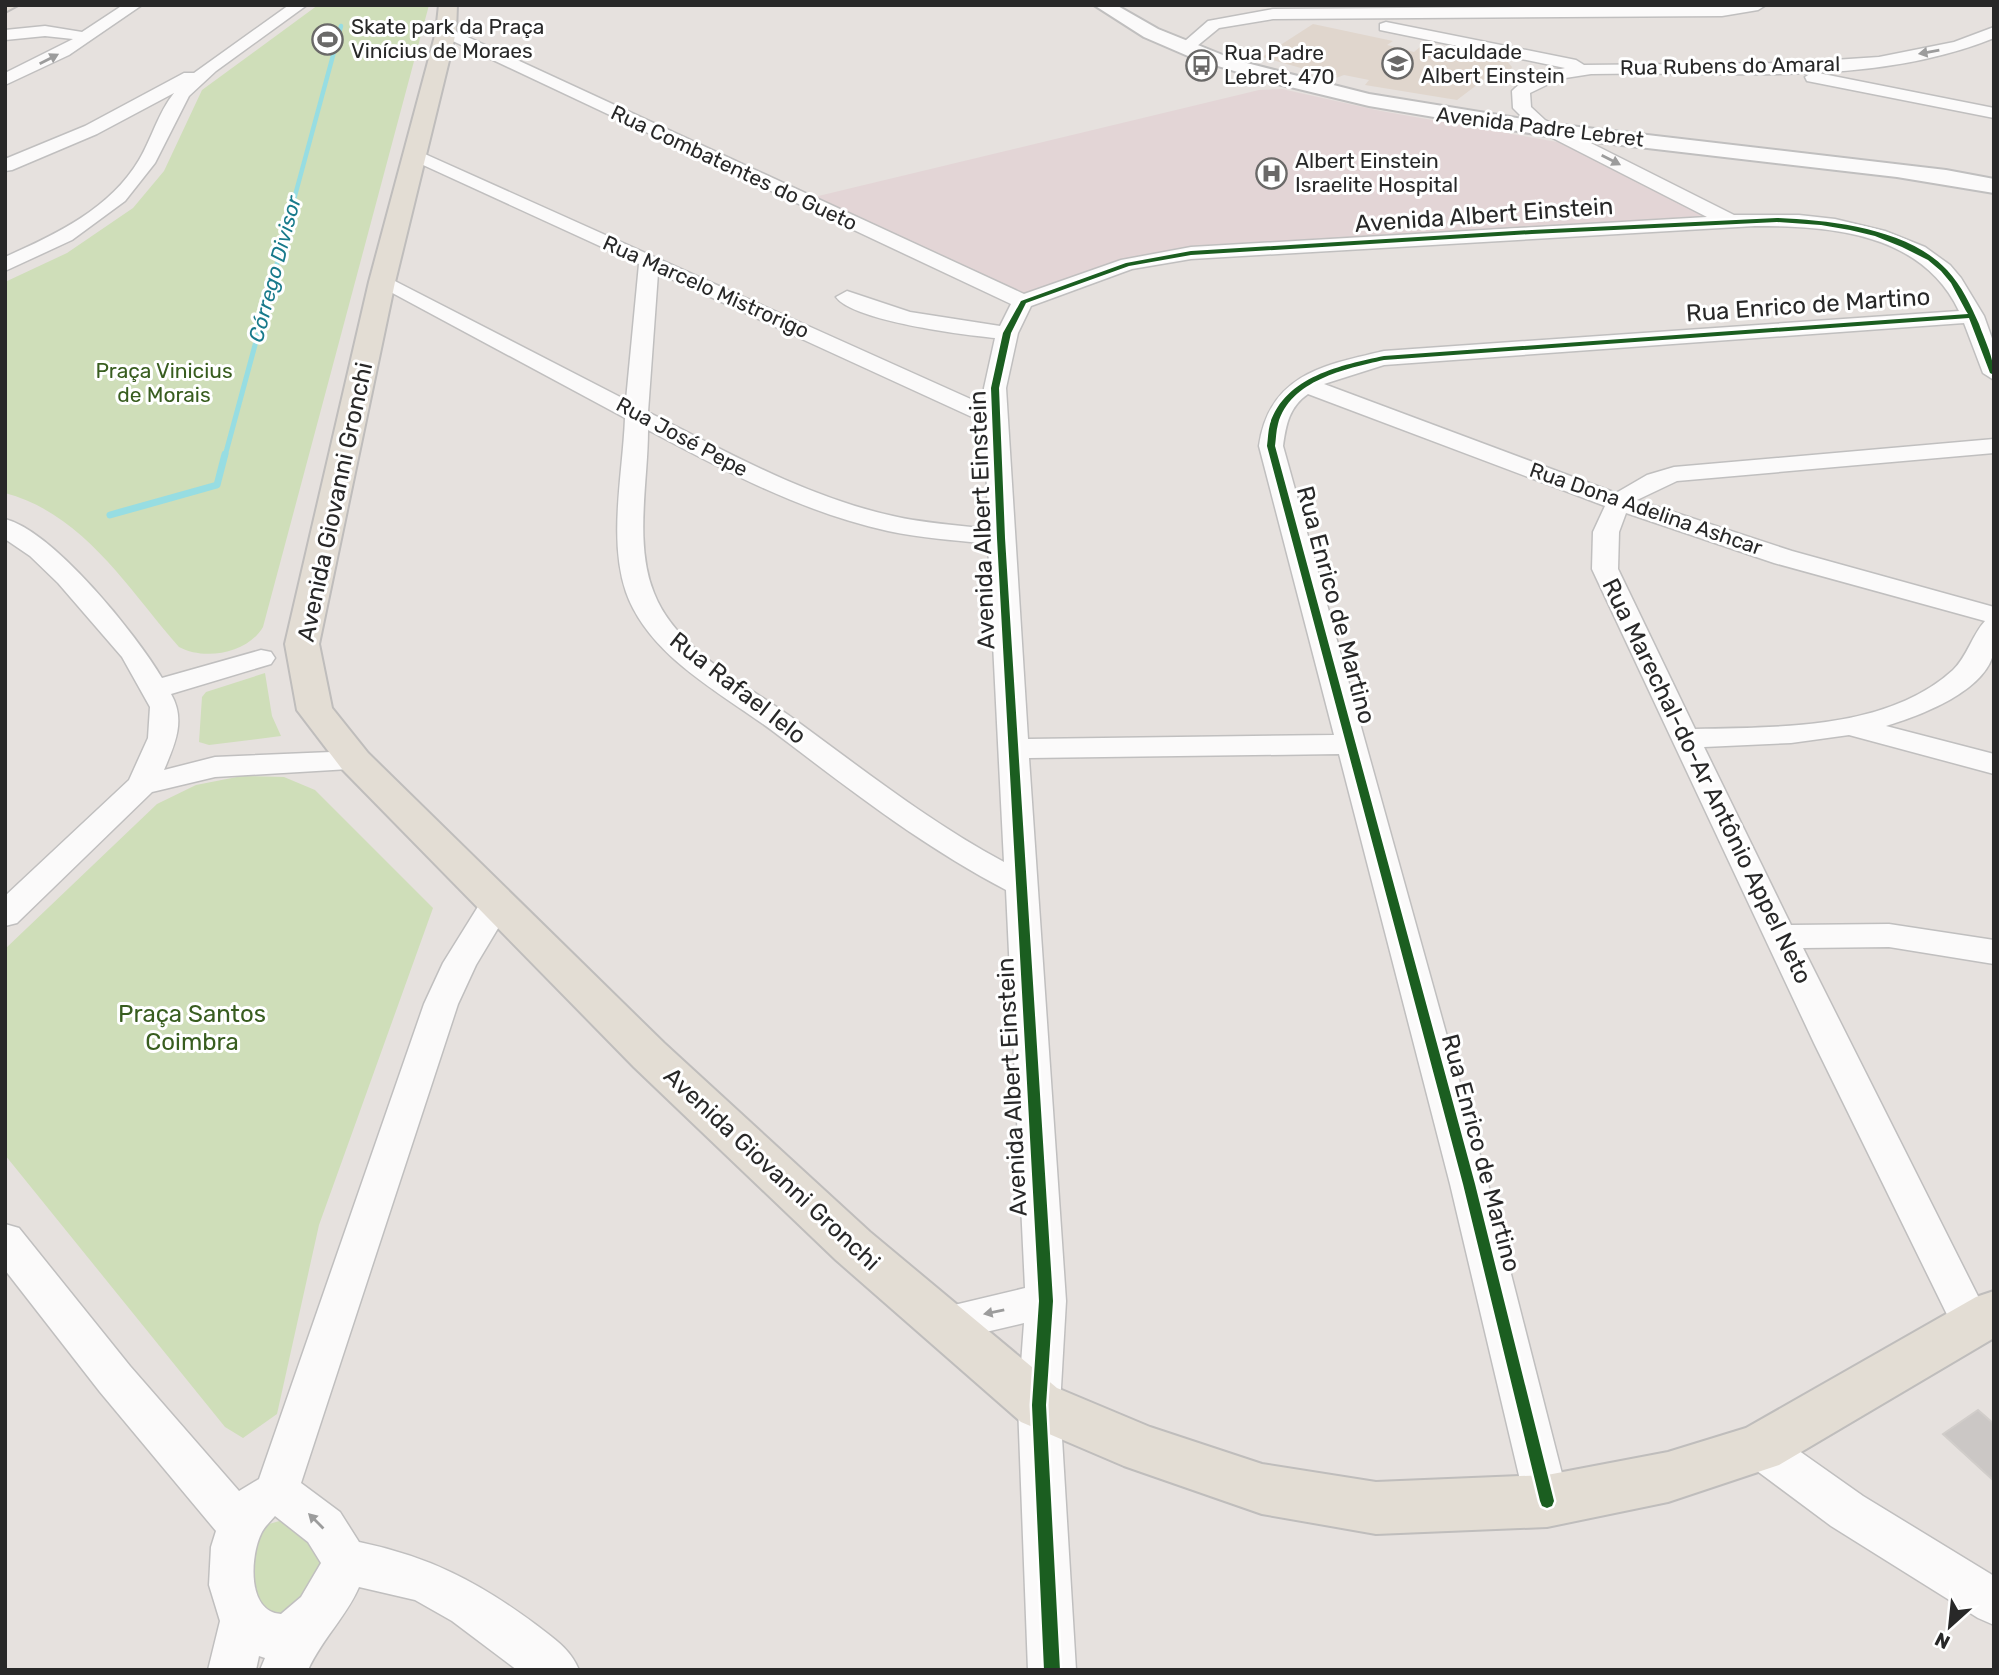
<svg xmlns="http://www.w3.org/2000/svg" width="1999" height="1675" font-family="Rubik,sans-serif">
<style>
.education{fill:#e0d6cd}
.medical{fill:#e3d5d6}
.green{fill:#cfdeb9}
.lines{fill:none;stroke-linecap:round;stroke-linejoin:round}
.stream-far2{stroke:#97dde2;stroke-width:4.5}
.stream-far1{stroke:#97dde2;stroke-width:5}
.stream{stroke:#97dde2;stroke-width:7}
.building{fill:#cbc7c5;stroke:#d1cdca;stroke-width:2}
.street-casing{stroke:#c0bfbf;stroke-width:3}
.secondary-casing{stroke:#c0bfbf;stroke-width:4}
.primary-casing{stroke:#bfbdbc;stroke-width:4}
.street{fill:#fbfafa;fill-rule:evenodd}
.secondary{fill:#fbfafa;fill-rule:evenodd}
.primary{fill:#e3ddd4;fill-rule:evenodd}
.cycleway-casing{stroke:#fff;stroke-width:5}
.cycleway{fill:#1b5e20;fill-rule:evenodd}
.oneway{fill:#9c9c9c}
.labels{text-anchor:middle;stroke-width:6;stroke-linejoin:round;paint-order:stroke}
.far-poi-label{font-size:21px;fill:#282828;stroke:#fff;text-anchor:start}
.far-street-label{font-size:21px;fill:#282828;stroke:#fff}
.far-water-label{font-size:21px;font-style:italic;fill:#187a8b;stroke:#fff}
.far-park-label{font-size:21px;fill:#385d1f;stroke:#fff}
.street-label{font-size:24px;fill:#282828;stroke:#fff}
.park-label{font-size:24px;fill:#385d1f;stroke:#fff}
</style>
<rect width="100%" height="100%" fill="#e6e1de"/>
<path class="education" d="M 1313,24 L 1393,41 L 1387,45 L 1414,52 L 1420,47 L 1469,58 L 1494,57 L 1507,61 L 1512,67 L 1509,73 L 1500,77 L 1486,78 L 1457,100 L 1365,85 L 1369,80 L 1344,75 L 1336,78 L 1262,57 Z"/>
<path class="medical" d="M 1282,89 L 1381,111 L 1563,143 L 1719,216 L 1175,255 L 1021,298 L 810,198 L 1259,90 Z"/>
<g class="green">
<path d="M 318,5 L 429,5 L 263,627 C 248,653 205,661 179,647 C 128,589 84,514 5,493 L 5,282 L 67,253 L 133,208 L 164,171 L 202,90 Z"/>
<path d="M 265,673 L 272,716 L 281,736 L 209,745 L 199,742 L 202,697 L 206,692 Z"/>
<path d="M 242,776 L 284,777 L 315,790 L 433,908 L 319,1225 L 277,1414 L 243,1438 L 225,1427 L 5,1155 L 5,949 L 157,804 L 196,785 Z"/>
<path d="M 283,1520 L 324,1550 L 320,1579 L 286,1615 L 269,1613 L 251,1597 L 253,1536 L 269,1524 Z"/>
</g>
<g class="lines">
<path class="stream-far2" d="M 293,203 L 341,26"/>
<path class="stream-far1" d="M 225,456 L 294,201"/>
<path class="stream" d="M 110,515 L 217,485 L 225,454"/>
</g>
<path class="building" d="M 1978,1410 L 1994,1424 L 1994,1481 L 1943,1434 Z"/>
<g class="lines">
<defs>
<g id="street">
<path d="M 123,5 L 142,5 L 69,55 L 5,85 L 5,73 L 73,39 L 45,36 L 5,40 L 5,30 L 45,26 L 82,32 Z"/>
<path d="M 289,5 L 307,5 L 216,71 L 189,96 L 155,163 L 125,201 L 72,240 L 5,271 L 5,257 C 55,235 110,209 139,160 C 152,138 158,113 174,93 L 97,134 L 12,170 L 5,171 L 5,159 L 85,126 L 184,73 L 194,73 Z"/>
<path d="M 1766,5 L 1758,10 L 1722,16 L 1273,19 L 1219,28 L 1191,51 L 1179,51 L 1177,48 L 1208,21 L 1273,9 Z"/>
<path d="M 1386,22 L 1576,60 L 1584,65 L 1789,63 L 1879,57 L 1954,42 L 1994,27 L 1994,38 C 1867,89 1724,70 1591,74 L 1559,79 L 1530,93 L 1531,107 L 1545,120 L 1734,215 L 1799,215 L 1835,219 L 1885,231 L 1925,247 L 1950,265 L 1961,278 L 1984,316 L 1994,344 L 1994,380 L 1983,373 L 1964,323 L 1384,365 L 1324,384 L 1616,493 L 1647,475 L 1674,467 L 1994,439 L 1994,453 L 1677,481 L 1637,500 L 1792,551 L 1994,607 C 1994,621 1996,636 1994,650 C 1988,691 1919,716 1886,726 L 1994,754 L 1994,774 L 1849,735 L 1791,743 L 1704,747 L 1791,925 L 1889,924 L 1994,940 L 1994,964 L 1889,947 L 1803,948 L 1993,1326 L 1987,1339 L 1973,1344 L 1959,1339 L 1814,1043 L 1592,569 L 1593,532 L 1605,506 L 1308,394 C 1289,407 1286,425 1283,446 L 1488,1184 L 1569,1501 L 1563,1516 L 1547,1522 L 1531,1516 L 1525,1501 L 1450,1184 L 1339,754 L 1029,758 L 1066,1301 L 1060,1405 L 1076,1670 L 1028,1670 L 1018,1405 L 1024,1323 L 943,1342 L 929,1337 L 923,1324 L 929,1311 L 1025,1288 L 1006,890 C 922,846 849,789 774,732 C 722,693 649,657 626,592 C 608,539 623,473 625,418 L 372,282 L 375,278 L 389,278 L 626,400 L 639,264 L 410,159 L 407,155 L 410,151 L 416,150 L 984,405 L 984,388 L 995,338 C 964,335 853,321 836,297 L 847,291 L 910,312 L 1000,326 L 1011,304 L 440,35 L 440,29 L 446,27 L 1024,294 L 1121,260 L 1191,247 L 1707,217 L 1533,128 L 1513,108 L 1512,91 C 1525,77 1547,72 1565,68 L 1380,30 L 1380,24 ZM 1755,226 C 1832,226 1922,233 1959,311 L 1384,351 C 1323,365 1269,375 1259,446 L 1334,735 L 1028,739 L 1006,388 L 1018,333 L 1031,306 L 1132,269 L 1191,259 ZM 658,273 L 985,423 L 988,529 C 957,525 923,523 893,516 C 806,497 727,452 648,412 ZM 648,430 C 725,471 802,512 888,531 C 921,538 955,540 988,544 L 1004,862 C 931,823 865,771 798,722 C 750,686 677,652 654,593 C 634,544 648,482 648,430 ZM 1626,513 L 1774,563 L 1985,621 C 1972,635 1967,657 1953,670 C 1887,730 1779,727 1695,729 L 1618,569 L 1619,532 Z"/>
<path d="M 1813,72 L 1994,108 L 1994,118 L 1807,81 L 1805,77 Z"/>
<path d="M 5,519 C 53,531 137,635 162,678 L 261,650 L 271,652 L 275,658 L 271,664 L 171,694 C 186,720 175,744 164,770 L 215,757 L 355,751 L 366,754 L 370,761 L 366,768 L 215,777 L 152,792 L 17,923 L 5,926 L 5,896 L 129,780 L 148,738 L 150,707 L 122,657 L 58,583 L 30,556 L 5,539 Z"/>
<path d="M 496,894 L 508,897 L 512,905 L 476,965 L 458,1004 L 301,1483 L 340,1512 L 359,1542 C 430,1557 477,1581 535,1624 C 553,1638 570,1648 579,1670 L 517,1670 L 452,1621 L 415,1600 L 359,1587 C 346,1617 322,1639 308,1670 L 260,1670 L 265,1658 L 259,1656 L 256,1670 L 208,1670 L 220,1621 L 209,1585 L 211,1547 L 216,1531 L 100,1392 L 5,1270 L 5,1224 L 19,1228 L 130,1366 L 239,1491 L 259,1479 L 424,1004 L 443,963 L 484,897 ZM 275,1516 L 308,1542 L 321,1563 L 301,1597 L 281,1614 C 247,1612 250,1557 261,1534 C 264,1527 270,1522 275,1516 Z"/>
<path d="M 1760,1428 L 1775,1434 L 1863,1496 L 1994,1576 L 1994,1625 L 1978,1618 L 1831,1526 L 1745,1462 L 1738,1448 L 1745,1434 Z"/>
</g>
<path id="secondary" d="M 1094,5 L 1116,5 L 1158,29 L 1235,60 L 1369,94 L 1553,124 L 1946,170 L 1994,179 L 1994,193 L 1897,177 L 1553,137 L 1369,106 L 1274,83 L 1195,59 L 1144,37 Z"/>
<g id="primary">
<path d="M 5,5 L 18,5 L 5,12 Z"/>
<path d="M 439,5 L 457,5 L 456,32 L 395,282 L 319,644 L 332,708 L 368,753 L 664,1043 L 870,1232 L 1057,1388 L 1150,1427 L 1262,1464 L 1376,1482 L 1547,1475 L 1668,1452 L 1746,1428 L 1976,1297 L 1994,1291 L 1994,1338 L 1779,1465 L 1668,1502 L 1547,1527 L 1376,1534 L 1262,1514 L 1124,1466 L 1021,1422 L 836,1260 L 634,1067 L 342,769 L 297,710 L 285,644 L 369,282 L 436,32 Z"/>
</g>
</defs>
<use href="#street" class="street-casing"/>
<use href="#secondary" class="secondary-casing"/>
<use href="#primary" class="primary-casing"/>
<use href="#street" class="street"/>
<use href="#secondary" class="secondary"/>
<use href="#primary" class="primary"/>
<defs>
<path id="cycleway" d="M 1777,218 C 1831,220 1909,229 1947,270 C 1962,286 1971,306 1979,324 C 1985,341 1994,358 1994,375 L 1990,373 L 1969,318 L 1384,360 C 1345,369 1290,380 1278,424 C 1276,431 1276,439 1275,446 L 1475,1184 L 1554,1501 L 1552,1506 L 1547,1508 L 1542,1506 L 1540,1501 L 1463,1184 L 1267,446 C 1268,439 1268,431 1270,424 C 1285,376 1342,365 1384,356 L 1968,314 L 1966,311 L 1951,283 L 1941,271 L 1928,260 L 1902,247 L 1875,236 L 1850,230 L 1821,225 L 1777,222 L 1532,234 L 1191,255 L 1129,266 L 1026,303 L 1011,333 L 999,388 L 1005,538 L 1053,1301 L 1046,1405 L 1060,1670 L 1044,1670 L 1032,1405 L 1039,1301 L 997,538 L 991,388 L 1003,333 L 1021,301 L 1126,263 L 1191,251 L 1532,230 Z"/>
</defs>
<use href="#cycleway" class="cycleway-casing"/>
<use href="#cycleway" class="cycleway"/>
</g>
<defs><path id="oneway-solid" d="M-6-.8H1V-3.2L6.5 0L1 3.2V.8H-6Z" transform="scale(1.75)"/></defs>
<g class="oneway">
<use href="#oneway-solid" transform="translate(1929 52) rotate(170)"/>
<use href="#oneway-solid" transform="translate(49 59) rotate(-27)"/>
<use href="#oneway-solid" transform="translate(1611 160) rotate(27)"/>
<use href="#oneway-solid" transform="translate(994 1312) rotate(168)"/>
<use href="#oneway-solid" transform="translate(316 1521) rotate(-135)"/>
</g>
<defs>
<symbol id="stadium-ring" viewBox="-11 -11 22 22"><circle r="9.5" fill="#fff" stroke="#6a6968" stroke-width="1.5"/><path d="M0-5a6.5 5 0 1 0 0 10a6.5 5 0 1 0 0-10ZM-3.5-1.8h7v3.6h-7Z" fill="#6a6968"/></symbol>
<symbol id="university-ring" viewBox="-11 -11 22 22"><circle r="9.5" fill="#fff" stroke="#6a6968" stroke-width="1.5"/><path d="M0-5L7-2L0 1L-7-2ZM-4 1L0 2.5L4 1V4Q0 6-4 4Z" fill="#6a6968"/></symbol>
<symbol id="bus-ring" viewBox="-11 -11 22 22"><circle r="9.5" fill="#fff" stroke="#6a6968" stroke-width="1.5"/><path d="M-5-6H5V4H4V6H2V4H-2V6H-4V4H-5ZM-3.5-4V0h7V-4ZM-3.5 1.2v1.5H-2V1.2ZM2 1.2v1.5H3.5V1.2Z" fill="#6a6968"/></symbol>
<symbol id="hospital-ring" viewBox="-11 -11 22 22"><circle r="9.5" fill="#fff" stroke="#6a6968" stroke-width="1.5"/><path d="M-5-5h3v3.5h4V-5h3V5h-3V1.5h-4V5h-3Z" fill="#6a6968"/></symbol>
</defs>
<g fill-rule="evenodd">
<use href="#stadium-ring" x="310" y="22" width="35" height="35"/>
<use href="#university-ring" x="1380" y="46" width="35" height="35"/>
<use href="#bus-ring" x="1184" y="48" width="35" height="35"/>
<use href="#hospital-ring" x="1254" y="156" width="35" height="35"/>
</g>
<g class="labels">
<g class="far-poi-label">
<text x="351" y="34">Skate park da Praça<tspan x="351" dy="24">Vinícius de Moraes</tspan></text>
<text x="1421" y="59">Faculdade<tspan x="1421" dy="24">Albert Einstein</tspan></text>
<text x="1224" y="60">Rua Padre<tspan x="1224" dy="24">Lebret, 470</tspan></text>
<text x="1295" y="168">Albert Einstein<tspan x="1295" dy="24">Israelite Hospital</tspan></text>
</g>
<g class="far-street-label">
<text transform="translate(1730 66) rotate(-1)" y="7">Rua Rubens do Amaral</text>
<text transform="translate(1540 127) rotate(7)" y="7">Avenida Padre Lebret</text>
<text transform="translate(734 168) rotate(25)" y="7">Rua Combatentes do Gueto</text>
<text transform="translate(706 287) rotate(24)" y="7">Rua Marcelo Mistrorigo</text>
<text transform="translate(682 437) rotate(28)" y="7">Rua José Pepe</text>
<text transform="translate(1646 509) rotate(19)" y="7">Rua Dona Adelina Ashcar</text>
</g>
<g class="far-water-label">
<text transform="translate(275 269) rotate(-75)" y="7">Córrego Divisor</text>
</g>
<g class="far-park-label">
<text x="164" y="378">Praça Vinicius<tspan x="164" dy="24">de Morais</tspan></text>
</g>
<g class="street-label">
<text transform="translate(1484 215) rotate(-4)" y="8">Avenida Albert Einstein</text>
<text transform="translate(1808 305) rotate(-4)" y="8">Rua Enrico de Martino</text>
<text transform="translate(335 502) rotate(-78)" y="8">Avenida Giovanni Gronchi</text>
<text transform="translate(982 520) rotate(-92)" y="8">Avenida Albert Einstein</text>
<text transform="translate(1336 605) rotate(75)" y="8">Rua Enrico de Martino</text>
<text transform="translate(738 688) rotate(38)" y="8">Rua Rafael Ielo</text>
<text transform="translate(1707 781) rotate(64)" y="8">Rua Marechal-do-Ar Antônio Appel Neto</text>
<text transform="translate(1012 1087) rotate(-93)" y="8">Avenida Albert Einstein</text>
<text transform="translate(1481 1153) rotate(75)" y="8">Rua Enrico de Martino</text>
<text transform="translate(772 1169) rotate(43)" y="8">Avenida Giovanni Gronchi</text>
</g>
<g class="park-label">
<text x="192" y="1022">Praça Santos<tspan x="192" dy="28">Coimbra</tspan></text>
</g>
</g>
<rect width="1999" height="1675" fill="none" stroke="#282828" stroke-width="14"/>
<g transform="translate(1950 1626) rotate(207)" stroke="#ffffff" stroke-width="5" paint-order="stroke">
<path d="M0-5L12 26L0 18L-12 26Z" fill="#282828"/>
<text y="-10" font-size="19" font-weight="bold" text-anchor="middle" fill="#282828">N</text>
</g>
</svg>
